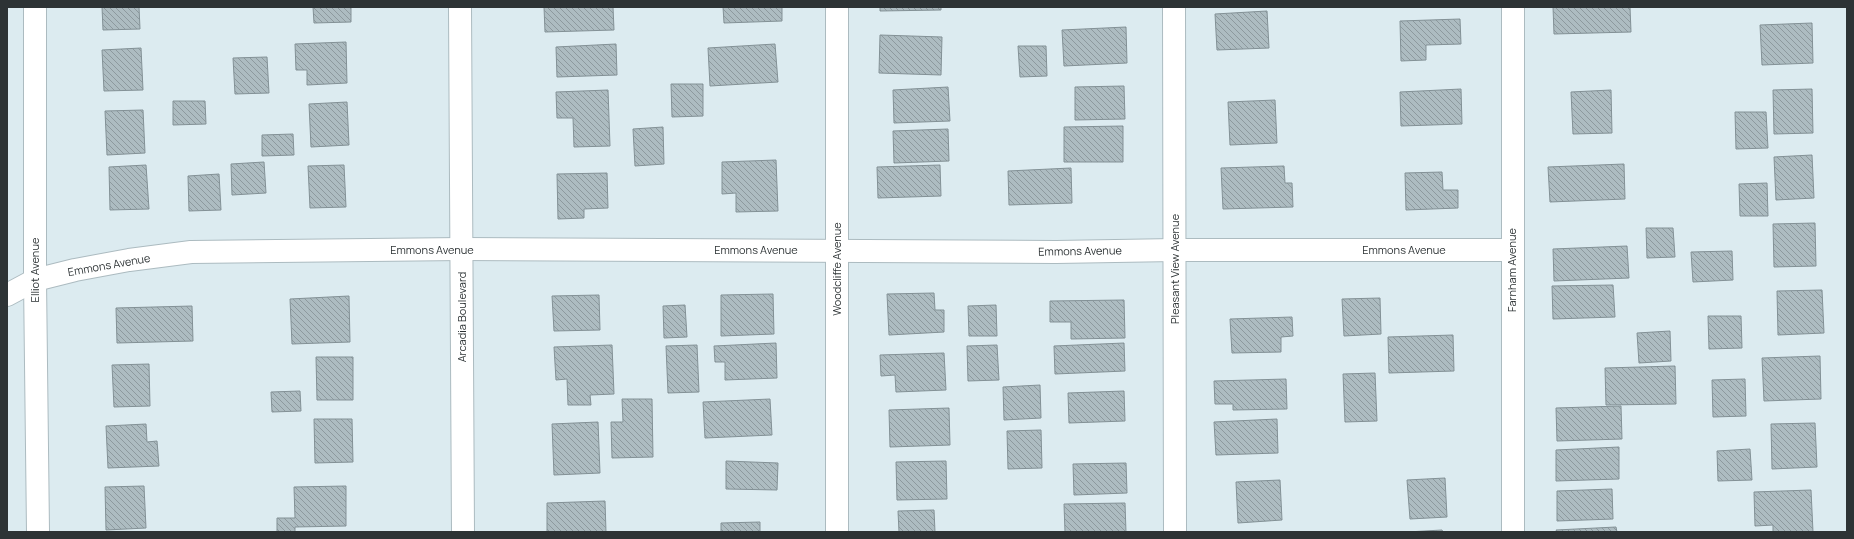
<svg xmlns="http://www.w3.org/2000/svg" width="1854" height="539" font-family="Manrope,sans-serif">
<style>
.building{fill:url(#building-back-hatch);stroke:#839196}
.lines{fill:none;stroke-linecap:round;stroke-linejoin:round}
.minor-casing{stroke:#acbbc0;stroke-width:24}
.minor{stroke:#fff;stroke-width:22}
.labels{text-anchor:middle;stroke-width:3;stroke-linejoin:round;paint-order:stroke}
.street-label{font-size:11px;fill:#2d3335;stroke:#fff}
</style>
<defs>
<pattern id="building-back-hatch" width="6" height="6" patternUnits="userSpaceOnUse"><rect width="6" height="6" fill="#adbcc1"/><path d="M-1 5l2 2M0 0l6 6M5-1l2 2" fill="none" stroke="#8d999e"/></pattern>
</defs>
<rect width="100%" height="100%" fill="#dcebf0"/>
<g class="building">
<path d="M 102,7 L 139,7 L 140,29 L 103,30 Z"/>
<path d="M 313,7 L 351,7 L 351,22 L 314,23 Z"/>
<path d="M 544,7 L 613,7 L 614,30 L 545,32 Z"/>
<path d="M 723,7 L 782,7 L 782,21 L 724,23 Z"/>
<path d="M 880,7 L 941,7 L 941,10 L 880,11 Z"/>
<path d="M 1553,7 L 1630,7 L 1631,32 L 1554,34 Z"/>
<path d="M 1267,11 L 1269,48 L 1217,50 L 1215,14 Z"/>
<path d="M 1460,19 L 1461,44 L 1426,45 L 1426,60 L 1401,61 L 1400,21 Z"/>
<path d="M 1812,23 L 1813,63 L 1762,65 L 1760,25 Z"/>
<path d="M 1126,27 L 1127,63 L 1064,66 L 1062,30 Z"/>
<path d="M 880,35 L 942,37 L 941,75 L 879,73 Z"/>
<path d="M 346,42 L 347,83 L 307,85 L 307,70 L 296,70 L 295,44 Z"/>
<path d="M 616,44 L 617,75 L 557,77 L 556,47 Z"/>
<path d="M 775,44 L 778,82 L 710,86 L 708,48 Z"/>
<path d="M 1018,46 L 1046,46 L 1047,76 L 1020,77 Z"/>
<path d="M 141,48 L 143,90 L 104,91 L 102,50 Z"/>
<path d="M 267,57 L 269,93 L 235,94 L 233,58 Z"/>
<path d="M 671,84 L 703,84 L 703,116 L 672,117 Z"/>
<path d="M 1124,86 L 1125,119 L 1075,120 L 1075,87 Z"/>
<path d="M 948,87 L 950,121 L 894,123 L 893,90 Z"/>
<path d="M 1461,89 L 1462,124 L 1401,126 L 1400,92 Z"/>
<path d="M 1812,89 L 1813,133 L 1774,134 L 1773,90 Z"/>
<path d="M 608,90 L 610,146 L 574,147 L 573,118 L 557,118 L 556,92 Z"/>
<path d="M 1611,90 L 1612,133 L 1573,134 L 1571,92 Z"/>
<path d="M 1275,100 L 1277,143 L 1230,145 L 1228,102 Z"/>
<path d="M 173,101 L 205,101 L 206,124 L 173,125 Z"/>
<path d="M 347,102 L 349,145 L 311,147 L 309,104 Z"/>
<path d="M 143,110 L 145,153 L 107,155 L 105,111 Z"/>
<path d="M 1735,112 L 1766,112 L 1768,148 L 1736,149 Z"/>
<path d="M 1123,126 L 1123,162 L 1064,162 L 1064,127 Z"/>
<path d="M 663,127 L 664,164 L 635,166 L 633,129 Z"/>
<path d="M 948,129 L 949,161 L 894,163 L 893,131 Z"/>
<path d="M 293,134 L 294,155 L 262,156 L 262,135 Z"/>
<path d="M 1812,155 L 1814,198 L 1776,200 L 1774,157 Z"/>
<path d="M 776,160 L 778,211 L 736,212 L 736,193 L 722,194 L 722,162 Z"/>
<path d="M 264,162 L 266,193 L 232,195 L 231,164 Z"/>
<path d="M 1624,164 L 1625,199 L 1550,202 L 1548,167 Z"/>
<path d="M 146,165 L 149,209 L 110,210 L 109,167 Z"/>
<path d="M 344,165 L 346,207 L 310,208 L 308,166 Z"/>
<path d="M 940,165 L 941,196 L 878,198 L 877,167 Z"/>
<path d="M 1284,166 L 1285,183 L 1292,183 L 1293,207 L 1223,209 L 1221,168 Z"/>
<path d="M 1071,168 L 1072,203 L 1009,205 L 1008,171 Z"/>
<path d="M 1442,172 L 1443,190 L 1458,190 L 1458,208 L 1406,210 L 1405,173 Z"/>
<path d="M 607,173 L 608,208 L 584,209 L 584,218 L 558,219 L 557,174 Z"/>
<path d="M 219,174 L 221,210 L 189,211 L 188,176 Z"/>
<path d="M 1767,183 L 1768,216 L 1740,216 L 1739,184 Z"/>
<path d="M 1815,223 L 1816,266 L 1774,267 L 1773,224 Z"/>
<path d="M 1646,228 L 1673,228 L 1675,257 L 1647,258 Z"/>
<path d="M 1627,246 L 1629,278 L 1554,281 L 1553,249 Z"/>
<path d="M 1732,251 L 1733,280 L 1693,282 L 1691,252 Z"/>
<path d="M 1613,285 L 1615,317 L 1553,319 L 1552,286 Z"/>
<path d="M 1822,290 L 1824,333 L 1778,335 L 1777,291 Z"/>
<path d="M 934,293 L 935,310 L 944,310 L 944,332 L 889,335 L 887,294 Z"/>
<path d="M 773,294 L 774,334 L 721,336 L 721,295 Z"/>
<path d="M 599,295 L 600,330 L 554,331 L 552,296 Z"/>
<path d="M 349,296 L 350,342 L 292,344 L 290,299 Z"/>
<path d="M 1380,298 L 1381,334 L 1344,336 L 1342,299 Z"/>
<path d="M 1124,300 L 1125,338 L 1071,339 L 1071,322 L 1050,322 L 1050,301 Z"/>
<path d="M 685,305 L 687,337 L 664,338 L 663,306 Z"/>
<path d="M 996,305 L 997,336 L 969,336 L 968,306 Z"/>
<path d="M 192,306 L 193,341 L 117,343 L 116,308 Z"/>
<path d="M 1708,316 L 1741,316 L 1742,348 L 1709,349 Z"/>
<path d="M 1292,317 L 1293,336 L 1281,337 L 1281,352 L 1232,353 L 1230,319 Z"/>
<path d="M 1670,331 L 1671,361 L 1639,363 L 1637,333 Z"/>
<path d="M 1453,335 L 1454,371 L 1389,373 L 1388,337 Z"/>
<path d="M 776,343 L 777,378 L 725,380 L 725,362 L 715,362 L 714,346 Z"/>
<path d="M 1124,343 L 1125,371 L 1055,374 L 1054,346 Z"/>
<path d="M 612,345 L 614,394 L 590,395 L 591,405 L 568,405 L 567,379 L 556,380 L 554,347 Z"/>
<path d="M 697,345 L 699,392 L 668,393 L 666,346 Z"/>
<path d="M 997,345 L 999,380 L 968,381 L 967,346 Z"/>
<path d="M 944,353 L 946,390 L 896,392 L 895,375 L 881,376 L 880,355 Z"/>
<path d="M 1820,356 L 1821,399 L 1764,401 L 1762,358 Z"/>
<path d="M 316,357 L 353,357 L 353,400 L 317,400 Z"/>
<path d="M 149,364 L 150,406 L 114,407 L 112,365 Z"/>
<path d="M 1675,366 L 1676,404 L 1606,405 L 1605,368 Z"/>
<path d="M 1375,373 L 1377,421 L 1345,422 L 1343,374 Z"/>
<path d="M 1286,379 L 1287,409 L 1233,410 L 1233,404 L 1215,404 L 1214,381 Z"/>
<path d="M 1745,379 L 1746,416 L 1713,417 L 1712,380 Z"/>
<path d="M 1040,385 L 1041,418 L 1004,420 L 1003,387 Z"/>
<path d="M 300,391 L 301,411 L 272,412 L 271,392 Z"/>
<path d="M 1124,391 L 1125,421 L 1069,423 L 1068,393 Z"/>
<path d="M 622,399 L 652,399 L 653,457 L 612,458 L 611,422 L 623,422 Z"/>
<path d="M 770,399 L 772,435 L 705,438 L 703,402 Z"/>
<path d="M 1621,406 L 1622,439 L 1557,441 L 1556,408 Z"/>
<path d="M 949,408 L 950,445 L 890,447 L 889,410 Z"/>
<path d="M 314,419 L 352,419 L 353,462 L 315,463 Z"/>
<path d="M 1277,419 L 1278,453 L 1216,455 L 1214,422 Z"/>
<path d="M 598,422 L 600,473 L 554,475 L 552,424 Z"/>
<path d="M 1815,423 L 1817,467 L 1772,469 L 1771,424 Z"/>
<path d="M 146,424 L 147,442 L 157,441 L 159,466 L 108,468 L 106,426 Z"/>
<path d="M 1041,430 L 1042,468 L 1008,469 L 1007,431 Z"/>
<path d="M 1619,447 L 1619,479 L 1556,481 L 1556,450 Z"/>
<path d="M 1750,449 L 1752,480 L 1718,481 L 1717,451 Z"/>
<path d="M 726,461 L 778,463 L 777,490 L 726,489 Z"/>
<path d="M 946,461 L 947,499 L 897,500 L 896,462 Z"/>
<path d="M 1126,463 L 1127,493 L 1074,495 L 1073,464 Z"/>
<path d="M 1445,478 L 1447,517 L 1410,519 L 1407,480 Z"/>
<path d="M 1280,480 L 1282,520 L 1238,523 L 1236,482 Z"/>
<path d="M 144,486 L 146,528 L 106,530 L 105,487 Z"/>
<path d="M 346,486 L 346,526 L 295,527 L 295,532 L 277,532 L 277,518 L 295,518 L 294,487 Z"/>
<path d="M 1612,489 L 1613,519 L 1557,521 L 1557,491 Z"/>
<path d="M 1811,490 L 1813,532 L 1773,532 L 1773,525 L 1755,526 L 1754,492 Z"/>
<path d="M 605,501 L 606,532 L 547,532 L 547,503 Z"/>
<path d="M 1125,503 L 1126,532 L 1065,532 L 1064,504 Z"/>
<path d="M 934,510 L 935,532 L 899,532 L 898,511 Z"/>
<path d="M 760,522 L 760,532 L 721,532 L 721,523 Z"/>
<path d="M 1616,527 L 1617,532 L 1557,532 L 1556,530 Z"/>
<path d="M 1442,530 L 1443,532 L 1407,532 Z"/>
</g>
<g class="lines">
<defs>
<g id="minor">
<path d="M 35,7 L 35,280 L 38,532"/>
<path d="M 460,7 L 463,532"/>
<path d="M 837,7 L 837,532"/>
<path d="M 1174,7 L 1175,532"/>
<path d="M 1513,7 L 1513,532"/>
<path d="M 7,295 L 35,280 L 75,270 L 129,260 L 191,252 L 462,249 L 1056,252 L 1175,250 L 1512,250"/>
</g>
</defs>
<use href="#minor" class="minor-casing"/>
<use href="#minor" class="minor"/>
</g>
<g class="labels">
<g class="street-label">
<text x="432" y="254">Emmons Avenue</text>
<text x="756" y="254">Emmons Avenue</text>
<text x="1404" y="254">Emmons Avenue</text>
<text transform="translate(1080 251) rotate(-1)" y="4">Emmons Avenue</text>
<text transform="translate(109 265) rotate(-10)" y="4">Emmons Avenue</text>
<text transform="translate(837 269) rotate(-90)" y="4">Woodcliffe Avenue</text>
<text transform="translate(1175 269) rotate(-90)" y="4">Pleasant View Avenue</text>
<text transform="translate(35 270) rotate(-90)" y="4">Elliot Avenue</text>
<text transform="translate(1512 270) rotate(-90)" y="4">Farnham Avenue</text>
<text transform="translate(462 317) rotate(-90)" y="4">Arcadia Boulevard</text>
</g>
</g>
<rect width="1854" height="539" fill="none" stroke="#2d3335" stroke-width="16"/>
</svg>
